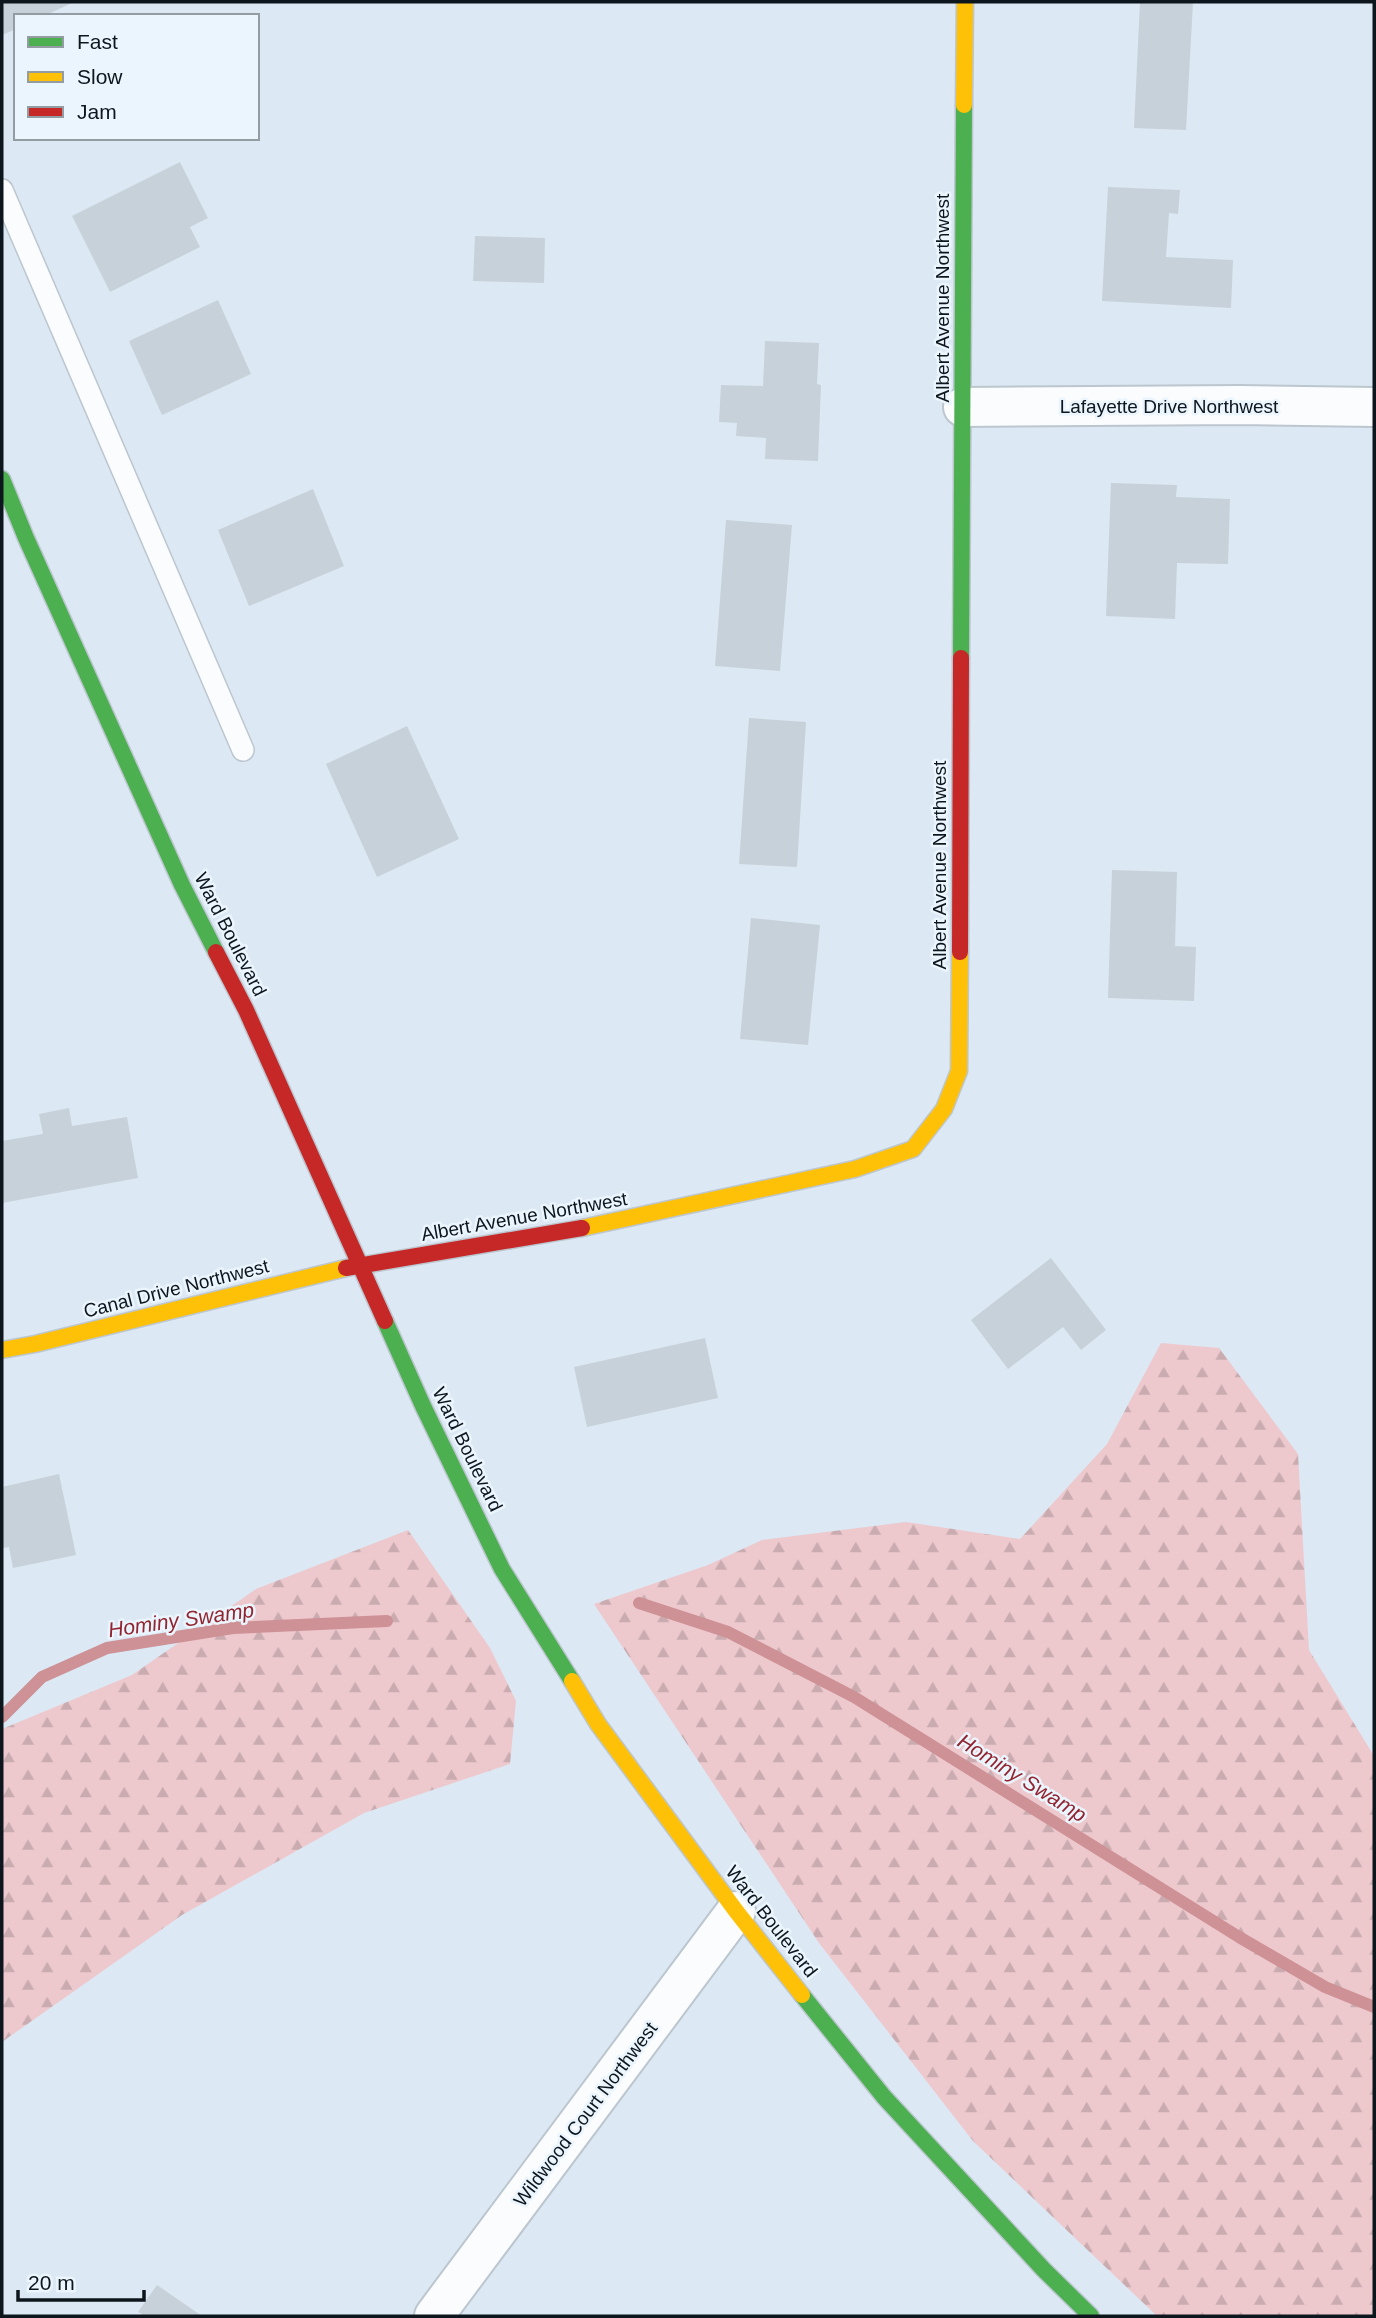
<svg xmlns="http://www.w3.org/2000/svg" width="1376" height="2318" font-family="Arial,sans-serif">
<style>
.forest{fill:url(#forest-firs)}
.lines{fill:none;stroke-linecap:round;stroke-linejoin:round}
.stream{stroke:#cd9196;stroke-width:12}
.building{fill:#c7d1d9}
.lane-casing{stroke:#bcc6cf;stroke-width:24}
.street-casing{stroke:#bcc6cf;stroke-width:42}
.fast-casing{stroke:#bcc6cf;stroke-width:19}
.slow-casing{stroke:#bcc6cf;stroke-width:19}
.jam-casing{stroke:#bcc6cf;stroke-width:19}
.lane{stroke:#fafcfd;stroke-width:21}
.street{stroke:#fafcfd;stroke-width:38}
.fast{stroke:#4caf50;stroke-width:16}
.slow{stroke:#ffc107;stroke-width:16}
.jam{stroke:#c62828;stroke-width:16}
.labels{text-anchor:middle;stroke-width:5;stroke-linejoin:round;paint-order:stroke}
.street-label{font-size:19px;fill:#0e161d;stroke:#ebf5fd}
.water-label{font-size:21px;font-style:italic;fill:#922530;stroke:#ebf5fd}
</style>
<defs>
<pattern id="forest-firs" width="22" height="20" patternUnits="userSpaceOnUse" patternTransform="scale(1.75)"><rect width="22" height="20" fill="#edc9ce"/><path d="M5 1l3.5 6h-7zM16 11l3.5 6h-7z" fill="#caacb0"/></pattern>
</defs>
<rect width="100%" height="100%" fill="#dce8f3"/>
<g class="forest">
<path d="M 1161,1343 L 1219,1348 L 1298,1454 L 1309,1650 L 1374,1756 L 1374,2316 L 1157,2316 L 973,2141 L 819,1943 L 594,1604 L 708,1565 L 762,1540 L 906,1522 L 1020,1539 L 1107,1444 Z"/>
<path d="M 408,1530 L 490,1648 L 516,1701 L 510,1764 L 364,1813 L 182,1915 L 2,2042 L 2,1729 L 132,1675 L 256,1589 Z"/>
</g>
<g class="lines">
<g class="stream">
<path d="M 639,1603 L 728,1632 L 854,1697 L 1239,1937 L 1325,1987 L 1374,2007"/>
<path d="M 2,1717 L 42,1677 L 107,1648 L 233,1628 L 387,1621"/>
</g>
</g>
<g class="building">
<path d="M 2,2 L 74,2 L 44,16 L 16,16 L 16,29 L 2,35 Z"/>
<path d="M 1140,2 L 1193,2 L 1186,130 L 1134,128 Z"/>
<path d="M 180,162 L 208,218 L 190,227 L 200,247 L 110,292 L 72,216 Z"/>
<path d="M 1108,187 L 1180,190 L 1178,214 L 1169,213 L 1166,257 L 1233,260 L 1231,308 L 1102,301 Z"/>
<path d="M 475,236 L 545,238 L 544,283 L 473,281 Z"/>
<path d="M 218,300 L 251,374 L 162,415 L 129,341 Z"/>
<path d="M 765,341 L 819,343 L 817,384 L 821,385 L 818,461 L 765,459 L 766,438 L 736,436 L 737,423 L 719,422 L 721,385 L 763,386 Z"/>
<path d="M 1111,483 L 1177,485 L 1176,497 L 1230,499 L 1228,564 L 1177,563 L 1175,619 L 1106,616 Z"/>
<path d="M 313,489 L 344,566 L 249,606 L 218,530 Z"/>
<path d="M 726,520 L 792,525 L 780,671 L 715,666 Z"/>
<path d="M 749,718 L 806,722 L 797,867 L 739,864 Z"/>
<path d="M 407,726 L 459,839 L 377,877 L 326,764 Z"/>
<path d="M 1112,870 L 1177,872 L 1175,946 L 1196,947 L 1194,1001 L 1108,998 Z"/>
<path d="M 751,918 L 820,925 L 808,1045 L 740,1039 Z"/>
<path d="M 69,1108 L 72,1126 L 127,1117 L 138,1178 L 2,1203 L 2,1141 L 43,1134 L 39,1114 Z"/>
<path d="M 1051,1258 L 1106,1330 L 1081,1350 L 1063,1327 L 1008,1369 L 971,1320 Z"/>
<path d="M 705,1338 L 718,1398 L 587,1427 L 574,1367 Z"/>
<path d="M 59,1474 L 76,1555 L 13,1568 L 9,1547 L 2,1548 L 2,1487 Z"/>
<path d="M 157,2285 L 202,2316 L 140,2316 L 142,2314 L 138,2312 Z"/>
</g>
<g class="lines">
<defs>
<path id="lane" d="M 2,190 L 243,750"/>
<g id="street">
<path d="M 963,407 L 1240,405 L 1374,407"/>
<path d="M 434,2316 L 736,1911"/>
</g>
<g id="fast">
<path d="M 2,479 L 26,538 L 182,885 L 216,952"/>
<path d="M 961,658 L 964,105"/>
<path d="M 385,1321 L 423,1406 L 502,1569 L 572,1681"/>
<path d="M 802,1995 L 884,2097 L 1044,2270 L 1091,2316"/>
</g>
<g id="slow">
<path d="M 964,105 L 965,2"/>
<path d="M 582,1228 L 855,1169 L 913,1149 L 944,1109 L 959,1071 L 960,952"/>
<path d="M 2,1350 L 35,1344 L 346,1268"/>
<path d="M 572,1681 L 598,1724 L 736,1911 L 802,1995"/>
</g>
<g id="jam">
<path d="M 216,952 L 246,1010 L 385,1321"/>
<path d="M 960,952 L 961,658"/>
<path d="M 346,1268 L 582,1228"/>
</g>
</defs>
<use href="#lane" class="lane-casing"/>
<use href="#street" class="street-casing"/>
<use href="#fast" class="fast-casing"/>
<use href="#slow" class="slow-casing"/>
<use href="#jam" class="jam-casing"/>
<use href="#lane" class="lane"/>
<use href="#street" class="street"/>
<use href="#fast" class="fast"/>
<use href="#slow" class="slow"/>
<use href="#jam" class="jam"/>
</g>
<g class="labels">
<g class="street-label">
<text transform="translate(942 298) rotate(-90)" y="7">Albert Avenue Northwest</text>
<text x="1169" y="413">Lafayette Drive Northwest</text>
<text transform="translate(939 865) rotate(-90)" y="7">Albert Avenue Northwest</text>
<text transform="translate(231 934) rotate(63)" y="7">Ward Boulevard</text>
<text transform="translate(524 1216) rotate(-10)" y="7">Albert Avenue Northwest</text>
<text transform="translate(176 1288) rotate(-14)" y="7">Canal Drive Northwest</text>
<text transform="translate(468 1449) rotate(64)" y="7">Ward Boulevard</text>
<text transform="translate(772 1921) rotate(52)" y="7">Ward Boulevard</text>
<text transform="translate(585 2114) rotate(-53)" y="7">Wildwood Court Northwest</text>
</g>
<g class="water-label">
<text transform="translate(181 1620) rotate(-8)" y="7">Hominy Swamp</text>
<text transform="translate(1022 1778) rotate(32)" y="7">Hominy Swamp</text>
</g>
</g>
<rect width="1376" height="2318" fill="none" stroke="#0e161d" stroke-width="7"/>
<rect x="14" y="14" width="245" height="126" fill="#ebf5fd" stroke="#939ca3" stroke-width="2"/>
<rect x="28" y="37" width="35" height="10" fill="#4caf50" stroke="#939ca3" stroke-width="2"/>
<text x="77" y="49" font-size="21" fill="#0e161d">Fast</text>
<rect x="28" y="72" width="35" height="10" fill="#ffc107" stroke="#939ca3" stroke-width="2"/>
<text x="77" y="84" font-size="21" fill="#0e161d">Slow</text>
<rect x="28" y="107" width="35" height="10" fill="#c62828" stroke="#939ca3" stroke-width="2"/>
<text x="77" y="119" font-size="21" fill="#0e161d">Jam</text>
<path d="M18 2290v10h126v-10" fill="none" stroke="#0e161d" stroke-width="3.5"/>
<text x="28" y="2290" font-size="21" fill="#0e161d" stroke="#ebf5fd" stroke-width="5" paint-order="stroke">20 m</text>
</svg>
